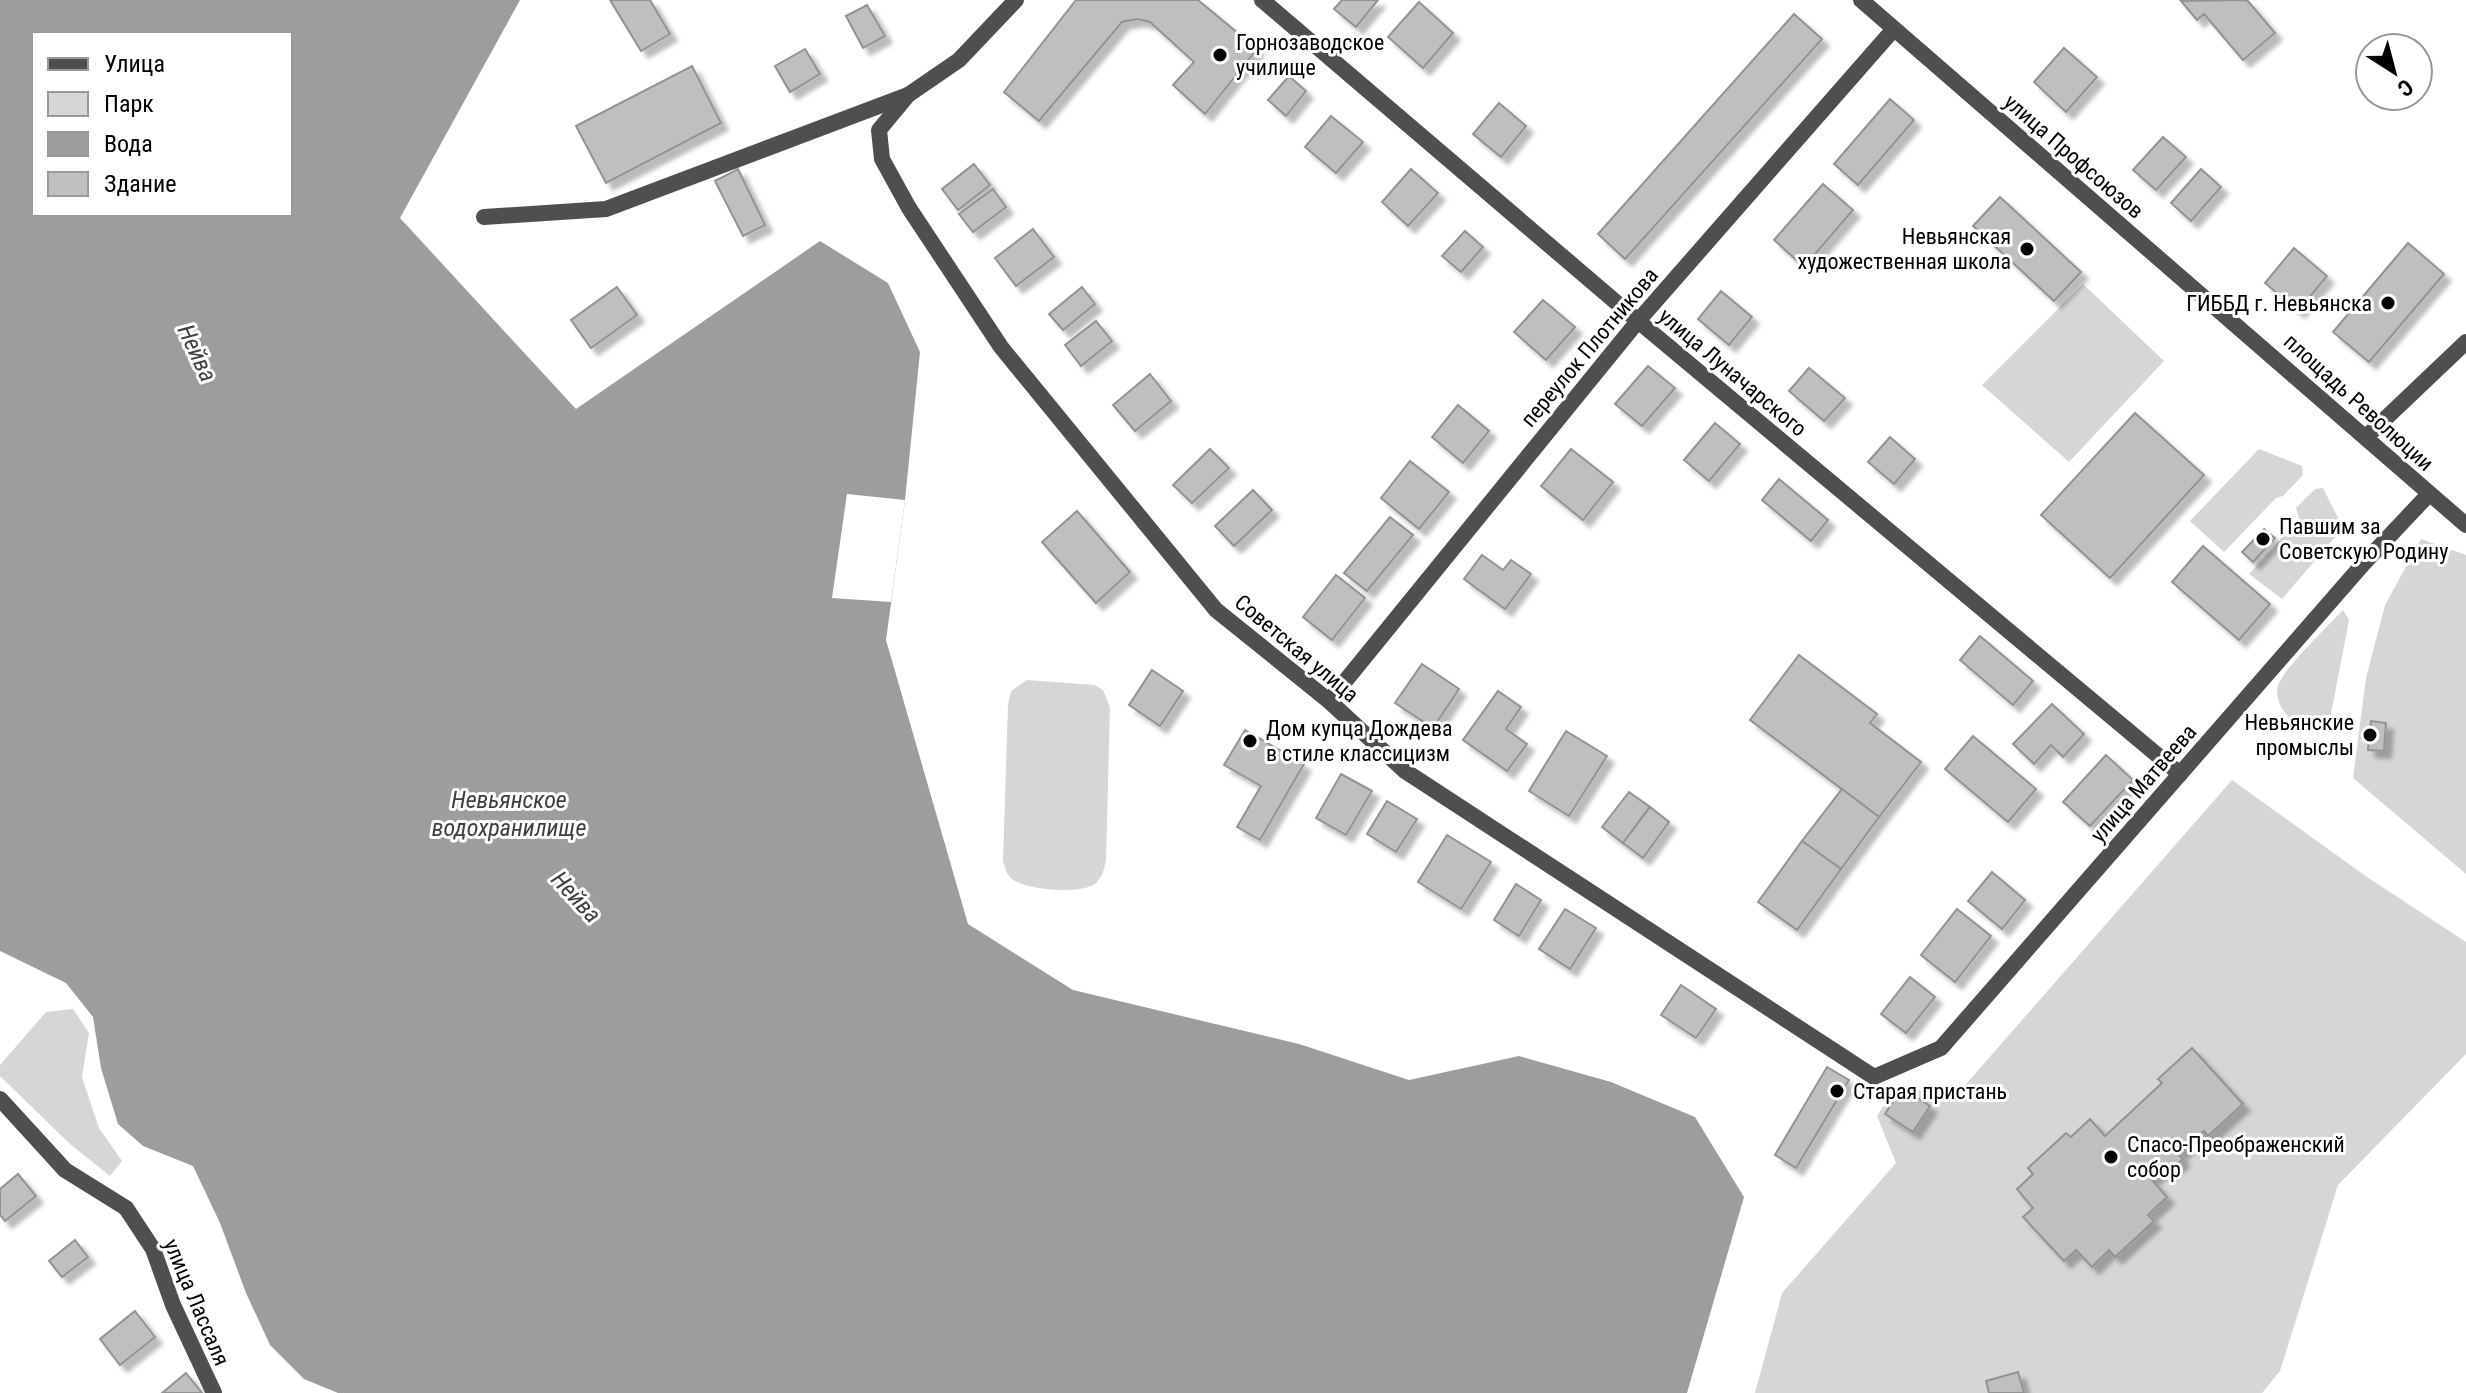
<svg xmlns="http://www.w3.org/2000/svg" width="2466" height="1393" font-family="'Roboto Condensed',sans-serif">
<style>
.green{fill:#d6d6d6}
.water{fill:#9d9d9d;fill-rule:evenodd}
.pier{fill:#fff}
.building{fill:#bfbfbf;stroke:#939393;stroke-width:2;filter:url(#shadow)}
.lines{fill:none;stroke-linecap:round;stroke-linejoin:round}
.minor{stroke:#4f4f4f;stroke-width:16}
.tertiary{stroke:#4f4f4f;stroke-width:16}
.poi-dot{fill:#000;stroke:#fff;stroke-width:3}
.labels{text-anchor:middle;stroke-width:6;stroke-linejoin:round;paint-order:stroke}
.poi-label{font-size:22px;fill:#000;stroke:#fff;text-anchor:start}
.street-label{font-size:22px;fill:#000;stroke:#fff}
.water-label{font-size:24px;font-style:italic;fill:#3e3e3e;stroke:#fff}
</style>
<defs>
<filter id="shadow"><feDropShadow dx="7" dy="7" stdDeviation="2" flood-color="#0004"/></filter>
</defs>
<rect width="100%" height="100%" fill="#fff"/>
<g class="green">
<path d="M 2083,284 L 2164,361 L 2069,462 L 1982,385 Z"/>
<path d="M 2259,449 L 2302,466 L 2303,475 L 2283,496 L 2276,498 L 2224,552 L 2190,521 Z"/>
<path d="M 2323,488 L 2343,528 L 2282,599 L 2249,574 L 2299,519 L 2296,508 L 2315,489 Z"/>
<path d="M 2421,539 L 2466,555 L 2466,874 L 2353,778 L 2366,678 L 2385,605 Z"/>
<path d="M 2343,610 L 2349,620 L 2330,719 C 2318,727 2308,729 2296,722 C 2284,716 2274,699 2278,686 C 2282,670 2330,624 2343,610 Z"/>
<path d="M 1027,680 L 1095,685 L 1103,690 L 1110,707 L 1106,860 C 1104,869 1103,876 1096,883 C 1084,895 1023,890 1011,878 C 1006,874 1005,867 1003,861 L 1008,704 L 1011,691 Z"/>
<path d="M 2232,780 L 2367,877 L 2466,942 L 2466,1054 L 2338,1185 L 2280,1371 L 2262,1393 L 1755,1393 L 1782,1293 L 1896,1163 L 1877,1116 L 1898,1084 L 1953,1099 Z"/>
<path d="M 73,1009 L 89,1033 L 82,1077 L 99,1128 L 122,1161 L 110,1176 L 70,1144 L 0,1076 L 0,1065 L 46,1012 Z"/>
</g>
<path class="water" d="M 0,0 L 520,0 L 400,218 L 576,409 L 820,241 L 888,283 L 920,352 L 905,500 L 886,640 L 968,924 L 1073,990 L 1299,1044 L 1409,1080 L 1519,1056 L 1611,1082 L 1695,1117 L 1744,1197 L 1687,1393 L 338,1393 L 304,1379 L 270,1345 L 246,1293 L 220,1223 L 193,1166 L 143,1146 L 118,1124 L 101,1068 L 93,1017 L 66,983 L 0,951 ZM 34,34 L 290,34 L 290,214 L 34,214 Z"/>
<path class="pier" d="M 847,494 L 905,500 L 891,602 L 832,598 Z"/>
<g class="building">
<path d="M 610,0 L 650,0 L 670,34 L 641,51 Z"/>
<path d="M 1076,0 L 1198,0 L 1257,49 L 1205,114 L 1173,85 L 1194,62 L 1150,22 L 1137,19 L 1122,22 L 1039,121 L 1004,92 Z"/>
<path d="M 1342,0 L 1378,0 L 1356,27 L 1334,9 Z"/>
<path d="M 2247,0 L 2275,33 L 2243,60 L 2204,14 L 2197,20 L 2181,1 Z"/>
<path d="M 1419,2 L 1453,33 L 1423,68 L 1388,37 Z"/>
<path d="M 867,5 L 885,36 L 863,48 L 846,16 Z"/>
<path d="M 1794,14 L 1822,39 L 1625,259 L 1598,234 Z"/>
<path d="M 2064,48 L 2097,77 L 2066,112 L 2034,82 Z"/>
<path d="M 805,49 L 820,74 L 790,92 L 775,66 Z"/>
<path d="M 692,66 L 721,123 L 606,183 L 576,126 Z"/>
<path d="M 1289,76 L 1306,91 L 1286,116 L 1268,100 Z"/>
<path d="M 1890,99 L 1914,120 L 1858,185 L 1834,164 Z"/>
<path d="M 1499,103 L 1526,126 L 1501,157 L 1473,134 Z"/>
<path d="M 1331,116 L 1363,142 L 1336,173 L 1305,147 Z"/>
<path d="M 2163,137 L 2186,157 L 2156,190 L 2133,170 Z"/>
<path d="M 974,164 L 990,185 L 958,210 L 942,189 Z"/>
<path d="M 738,169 L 765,225 L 743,236 L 715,181 Z"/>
<path d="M 1411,169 L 1438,193 L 1408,226 L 1382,202 Z"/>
<path d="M 2201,169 L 2221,187 L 2191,221 L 2171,203 Z"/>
<path d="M 1823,184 L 1853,210 L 1804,267 L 1774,240 Z"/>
<path d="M 993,189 L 1006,207 L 973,232 L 959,214 Z"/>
<path d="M 2000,197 L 2081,272 L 2054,301 L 1973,226 Z"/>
<path d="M 1033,229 L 1054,257 L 1016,286 L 995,258 Z"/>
<path d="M 1465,231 L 1483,247 L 1461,272 L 1442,256 Z"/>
<path d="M 2408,243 L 2444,274 L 2369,362 L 2333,332 Z"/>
<path d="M 2294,248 L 2327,276 L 2298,311 L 2265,283 Z"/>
<path d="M 617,287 L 637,315 L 591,348 L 571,320 Z"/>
<path d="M 1082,287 L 1095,304 L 1063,330 L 1049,314 Z"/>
<path d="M 1721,291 L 1752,317 L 1729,345 L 1698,319 Z"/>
<path d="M 1543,300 L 1575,327 L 1546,360 L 1514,332 Z"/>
<path d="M 1096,321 L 1112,341 L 1081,366 L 1065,345 Z"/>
<path d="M 1648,366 L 1675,388 L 1642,426 L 1615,404 Z"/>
<path d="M 1809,368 L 1845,398 L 1824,421 L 1789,391 Z"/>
<path d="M 1150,374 L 1171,401 L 1135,431 L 1113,405 Z"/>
<path d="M 1458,405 L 1489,431 L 1463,463 L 1432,437 Z"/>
<path d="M 2135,413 L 2204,475 L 2110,578 L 2041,515 Z"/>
<path d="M 1715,423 L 1740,444 L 1709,481 L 1684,460 Z"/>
<path d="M 1890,437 L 1915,459 L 1894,484 L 1868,462 Z"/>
<path d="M 1210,449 L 1229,468 L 1192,503 L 1173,485 Z"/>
<path d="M 1571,449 L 1613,482 L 1583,520 L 1541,486 Z"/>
<path d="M 1410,461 L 1449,492 L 1419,529 L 1381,498 Z"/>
<path d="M 1779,479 L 1828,520 L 1811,541 L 1762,500 Z"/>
<path d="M 1253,490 L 1272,510 L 1234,546 L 1215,526 Z"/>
<path d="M 1077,511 L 1130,572 L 1096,603 L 1042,542 Z"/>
<path d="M 1390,517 L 1413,535 L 1367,591 L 1344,573 Z"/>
<path d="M 2264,529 L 2275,538 L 2253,562 L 2242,552 Z"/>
<path d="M 2203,546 L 2270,604 L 2239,640 L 2172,582 Z"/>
<path d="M 1482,555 L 1503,570 L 1511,560 L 1531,574 L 1505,609 L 1464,579 Z"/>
<path d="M 1336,575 L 1365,598 L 1332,640 L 1303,617 Z"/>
<path d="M 1980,636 L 2033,681 L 2013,705 L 1960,660 Z"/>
<path d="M 1799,655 L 1877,714 L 1870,723 L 1921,762 L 1879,817 L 1750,720 Z"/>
<path d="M 1422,664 L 1459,689 L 1433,728 L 1395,703 Z"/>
<path d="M 1152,670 L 1183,691 L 1160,726 L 1129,705 Z"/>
<path d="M 1498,691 L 1521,707 L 1506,729 L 1527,744 L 1507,771 L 1463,740 Z"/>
<path d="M 2052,704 L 2084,734 L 2063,757 L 2051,745 L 2034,764 L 2013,744 Z"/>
<path d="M 2371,721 L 2386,723 L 2384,751 L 2368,750 Z"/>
<path d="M 1245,730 L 1304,764 L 1260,840 L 1237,827 L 1261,786 L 1224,765 Z"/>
<path d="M 1566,731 L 1607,756 L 1569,816 L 1529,791 Z"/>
<path d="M 1973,736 L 2036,789 L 2008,822 L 1945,769 Z"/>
<path d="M 2106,755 L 2133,780 L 2090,826 L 2063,802 Z"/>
<path d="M 1341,774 L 1372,791 L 1346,835 L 1316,818 Z"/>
<path d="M 1842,789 L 1879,817 L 1841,869 L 1802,841 Z"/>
<path d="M 1629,792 L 1650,807 L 1623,843 L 1602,827 Z"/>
<path d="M 1387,801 L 1417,819 L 1396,852 L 1367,834 Z"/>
<path d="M 1650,807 L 1669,822 L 1643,858 L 1623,843 Z"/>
<path d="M 1447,835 L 1491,862 L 1461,909 L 1418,882 Z"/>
<path d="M 1802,841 L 1841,869 L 1797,930 L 1758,902 Z"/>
<path d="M 1992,872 L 2025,900 L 2002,929 L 1968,901 Z"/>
<path d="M 1516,884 L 1541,900 L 1519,936 L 1494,920 Z"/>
<path d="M 1565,909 L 1596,928 L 1570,969 L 1539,949 Z"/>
<path d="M 1957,909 L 1991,936 L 1955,982 L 1921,955 Z"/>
<path d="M 1910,977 L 1935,997 L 1906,1033 L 1881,1014 Z"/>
<path d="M 1681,985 L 1716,1009 L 1696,1038 L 1661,1015 Z"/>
<path d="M 2192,1048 L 2243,1104 L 2208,1136 L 2204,1131 L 2178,1154 L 2183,1159 L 2168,1173 L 2163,1168 L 2151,1179 L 2167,1197 L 2148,1215 L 2154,1221 L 2115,1257 L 2109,1250 L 2092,1267 L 2076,1250 L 2064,1261 L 2023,1217 L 2033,1208 L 2017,1189 L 2033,1174 L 2028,1168 L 2066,1133 L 2071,1137 L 2090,1119 L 2105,1136 L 2162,1083 L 2158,1079 Z"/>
<path d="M 1827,1067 L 1849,1080 L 1796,1168 L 1775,1155 Z"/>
<path d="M 1902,1088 L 1930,1106 L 1913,1132 L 1885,1114 Z"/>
<path d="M 18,1174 L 36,1196 L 5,1221 L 0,1215 L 0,1189 Z"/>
<path d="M 75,1240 L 88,1257 L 62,1277 L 49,1261 Z"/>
<path d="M 135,1311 L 155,1337 L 120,1365 L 100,1339 Z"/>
<path d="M 2018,1372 L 2024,1393 L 1989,1393 L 1986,1381 Z"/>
<path d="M 186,1373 L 202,1393 L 162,1393 Z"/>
</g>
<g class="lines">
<g class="minor">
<path d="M 1262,0 L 1638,321 L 2180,774"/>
<path d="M 908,95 L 879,130 L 882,159 L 909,208 L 1001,347 L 1216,610 L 1329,701 L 1405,771 L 1874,1077 L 1941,1048 L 2364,563 L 2429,494"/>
<path d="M 484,217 L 606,209 L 908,95 L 959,60 L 1016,0"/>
<path d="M 2366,437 L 2466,342"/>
<path d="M 1329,701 L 1638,321 L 1893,30"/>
<path d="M 0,1099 L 65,1170 L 126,1208 L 153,1249 L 173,1305 L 214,1393"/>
</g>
<path class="tertiary" d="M 1861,0 L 2466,525"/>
</g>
<g class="poi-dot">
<circle cx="1220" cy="55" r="8"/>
<circle cx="2027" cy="249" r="8"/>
<circle cx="2388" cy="303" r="8"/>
<circle cx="2263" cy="539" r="8"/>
<circle cx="2370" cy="735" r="8"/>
<circle cx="1250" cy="741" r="8"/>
<circle cx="1837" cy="1091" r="8"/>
<circle cx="2111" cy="1157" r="8"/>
</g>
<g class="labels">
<g class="poi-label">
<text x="1236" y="50">Горнозаводское<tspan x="1236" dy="25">училище</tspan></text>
<text x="2011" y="244" text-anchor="end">Невьянская<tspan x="2011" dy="25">художественная школа</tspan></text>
<text x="2372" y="311" text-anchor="end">ГИББД г. Невьянска</text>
<text x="2279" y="534">Павшим за<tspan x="2279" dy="25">Советскую Родину</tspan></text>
<text x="2354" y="730" text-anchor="end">Невьянские<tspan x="2354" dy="25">промыслы</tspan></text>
<text x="1266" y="736">Дом купца Дождева<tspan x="1266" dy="25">в стиле классицизм</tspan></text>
<text x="1853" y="1099">Старая пристань</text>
<text x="2127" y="1152">Спасо-Преображенский<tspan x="2127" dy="25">собор</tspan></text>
</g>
<g class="street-label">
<text transform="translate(2074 156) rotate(41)" y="8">улица Профсоюзов</text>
<text transform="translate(1589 347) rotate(-50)" y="8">переулок Плотникова</text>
<text transform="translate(1733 372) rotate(40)" y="8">улица Луначарского</text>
<text transform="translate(2359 402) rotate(42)" y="8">площадь Революции</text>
<text transform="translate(1297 648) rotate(40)" y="8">Советская улица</text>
<text transform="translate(2143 783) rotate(-49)" y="8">улица Матвеева</text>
<text transform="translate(197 1302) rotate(67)" y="8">улица Лассаля</text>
</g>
<g class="water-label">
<text transform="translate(197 353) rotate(65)" y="8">Нейва</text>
<text x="509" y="808">Невьянское<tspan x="509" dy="28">водохранилище</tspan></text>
<text transform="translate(576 897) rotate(47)" y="8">Нейва</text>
</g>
</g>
<rect x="32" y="32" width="260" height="184" fill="#ffffff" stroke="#999999" stroke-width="2"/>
<rect x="48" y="58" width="40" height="12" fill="#4f4f4f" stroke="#999999" stroke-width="2"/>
<text x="104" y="72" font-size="24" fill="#000000">Улица</text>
<rect x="48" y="92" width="40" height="24" fill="#d6d6d6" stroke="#999999" stroke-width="2"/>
<text x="104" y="112" font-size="24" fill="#000000">Парк</text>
<rect x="48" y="132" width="40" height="24" fill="#9d9d9d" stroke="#999999" stroke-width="2"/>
<text x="104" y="152" font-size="24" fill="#000000">Вода</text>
<rect x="48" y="172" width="40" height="24" fill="#bfbfbf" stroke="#999999" stroke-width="2"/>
<text x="104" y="192" font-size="24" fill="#000000">Здание</text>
<g transform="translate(2394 72) rotate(144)"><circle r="38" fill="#ffffff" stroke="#999999" stroke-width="2"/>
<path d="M0-6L14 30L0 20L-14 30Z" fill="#000000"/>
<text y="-12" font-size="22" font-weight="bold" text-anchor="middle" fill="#000000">С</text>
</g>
</svg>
